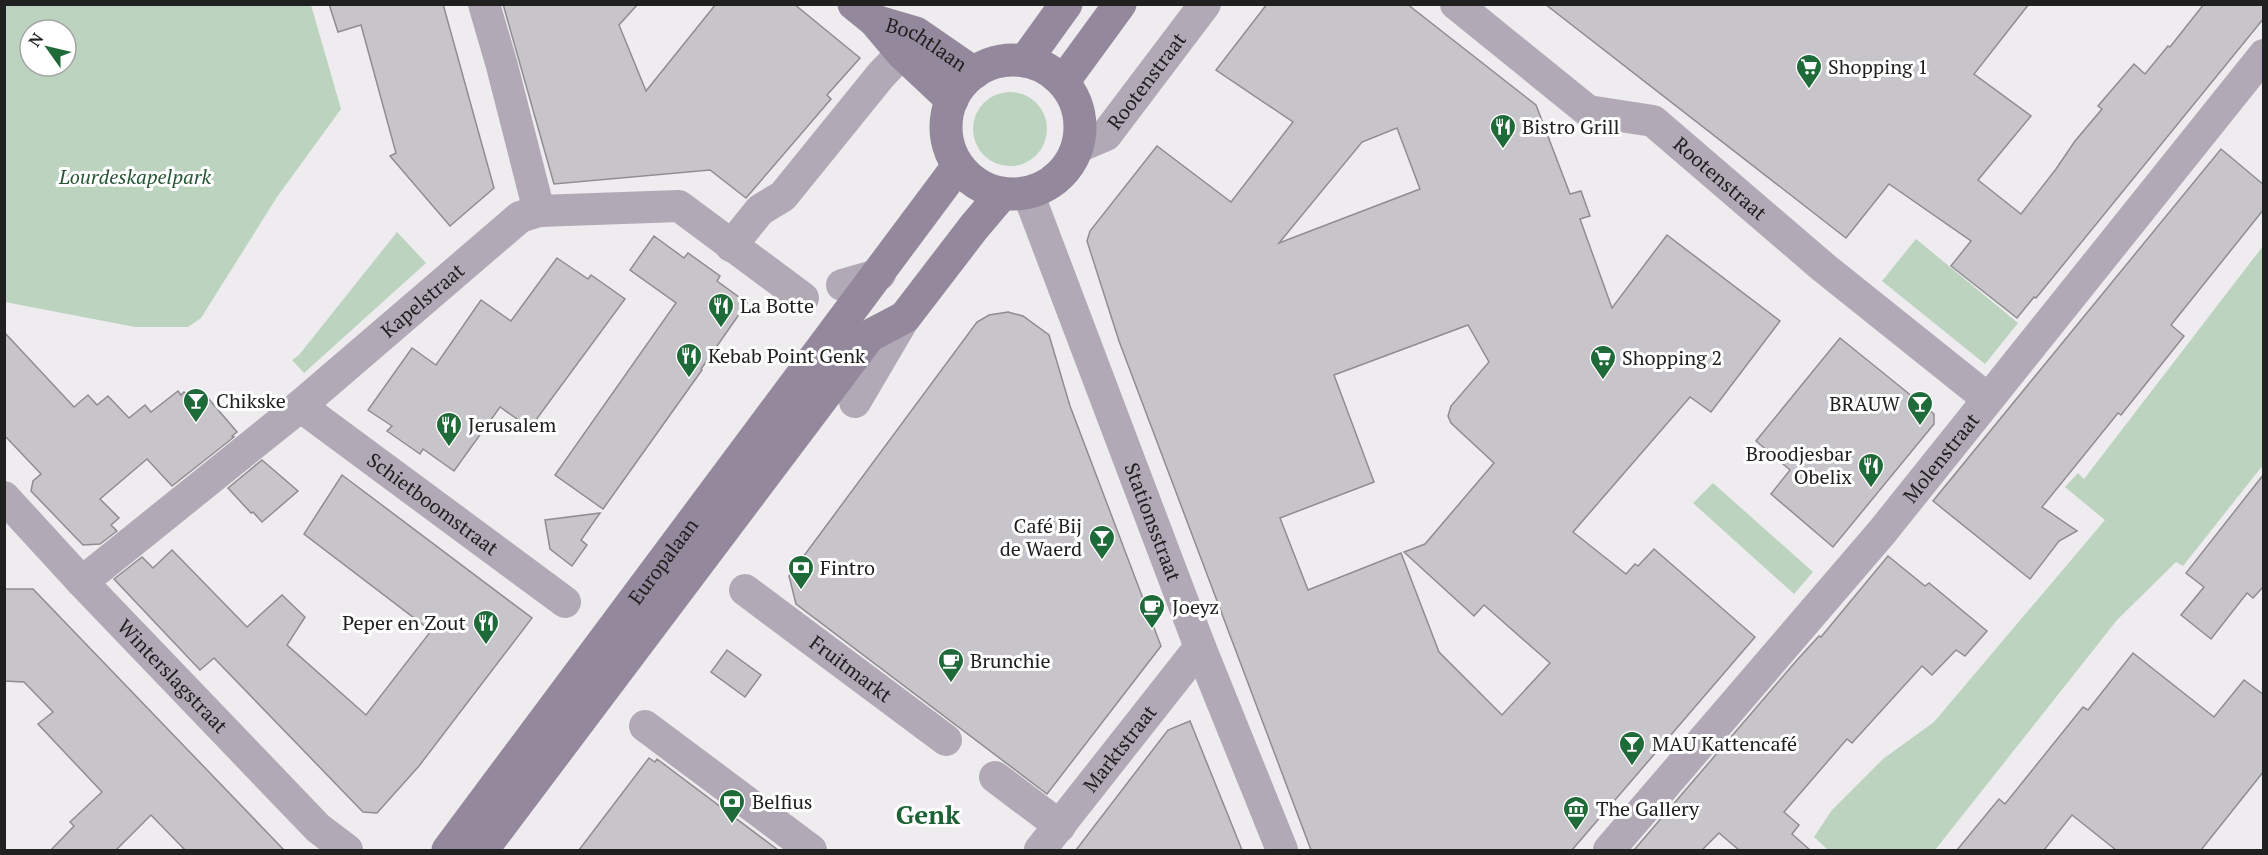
<svg xmlns="http://www.w3.org/2000/svg" width="2268" height="855" font-family="'PT Serif',serif">
<style>
.green{fill:#bbd3bf;fill-rule:evenodd}
.building{fill:#c7c5c9;stroke:#8f8d90;stroke-width:1.5;fill-rule:evenodd}
.lines{fill:none;stroke-linecap:round;stroke-linejoin:round}
.street{stroke:#b1a9b6;stroke-width:32}
.secondary{stroke:#94889c;stroke-width:33}
.labels{text-anchor:middle;stroke-width:6;stroke-linejoin:round;paint-order:stroke}
.street-label{font-size:20px;fill:#212021;stroke:#fff}
.poi-label{font-size:20px;fill:#212021;stroke:#fff;text-anchor:start}
.park-label{font-size:20px;font-style:italic;fill:#275635;stroke:#fff}
.district-label{font-size:26px;font-weight:bold;fill:#1d6235;stroke:#fff}
</style>
<rect width="100%" height="100%" fill="#eeecef"/>
<g class="green">
<path d="M 4,5 L 311,5 L 341,109 L 277,197 L 201,318 L 188,327 L 135,327 L 5,302 ZM 30,30 L 66,30 L 66,66 L 30,66 Z"/>
<circle cx="1010" cy="129" r="37"/>
<path d="M 397,232 L 426,263 L 304,373 L 292,360 L 299,355 Z"/>
<path d="M 1916,239 L 2018,323 L 1985,364 L 1882,281 Z"/>
<path d="M 2263,246 L 2263,465 L 2183,566 L 2176,562 L 2117,620 L 1935,850 L 1828,850 L 1814,837 L 1832,810 L 1883,759 L 1934,722 L 2105,520 L 2065,487 L 2078,473 L 2084,479 Z"/>
<path d="M 1713,483 L 1813,572 L 1794,594 L 1693,503 Z"/>
</g>
<g class="building">
<path d="M 329,4 L 443,4 L 494,188 L 450,226 L 390,156 L 396,153 L 361,25 L 338,32 Z"/>
<path d="M 503,4 L 638,4 L 619,25 L 646,91 L 716,4 L 794,4 L 860,58 L 827,95 L 831,99 L 746,198 L 710,170 L 554,184 Z"/>
<path d="M 1267,4 L 1407,4 L 1536,105 L 1570,194 L 1581,191 L 1590,216 L 1580,219 L 1612,308 L 1667,235 L 1780,321 L 1711,412 L 1690,397 L 1573,532 L 1626,574 L 1635,564 L 1638,566 L 1654,549 L 1755,637 L 1572,850 L 1311,850 L 1119,341 L 1087,241 L 1090,231 L 1157,146 L 1231,202 L 1293,122 L 1216,70 ZM 1397,128 L 1420,189 L 1279,243 L 1362,142 ZM 1468,325 L 1489,362 L 1451,406 L 1448,416 L 1451,423 L 1494,463 L 1425,544 L 1404,552 L 1474,616 L 1484,605 L 1550,663 L 1502,715 L 1439,652 L 1401,553 L 1308,590 L 1280,518 L 1374,482 L 1334,375 Z"/>
<path d="M 1545,4 L 2029,4 L 1974,74 L 2031,116 L 1978,180 L 2021,214 L 2056,169 L 2075,141 L 2102,109 L 2098,106 L 2134,64 L 2145,74 L 2168,46 L 2170,47 L 2204,4 L 2264,4 L 2264,18 L 2036,298 L 2034,297 L 2017,318 L 1951,266 L 1971,241 L 1889,184 L 1846,238 Z"/>
<path d="M 2221,149 L 2264,185 L 2264,209 L 2171,325 L 2184,336 L 2121,415 L 2118,413 L 2042,507 L 2077,531 L 2059,541 L 2030,579 L 1933,501 Z"/>
<path d="M 654,236 L 684,258 L 688,253 L 720,276 L 717,281 L 747,303 L 701,369 L 702,370 L 603,509 L 555,475 L 676,303 L 630,270 Z"/>
<path d="M 557,258 L 588,279 L 591,275 L 625,299 L 530,428 L 500,407 L 454,471 L 423,449 L 420,454 L 387,431 L 392,426 L 368,410 L 412,348 L 436,365 L 481,300 L 511,321 Z"/>
<path d="M 1008,312 L 1023,316 L 1049,335 L 1070,406 L 1161,646 L 1047,794 L 796,604 L 789,576 L 977,322 L 989,315 Z"/>
<path d="M 4,332 L 74,407 L 88,395 L 97,405 L 108,396 L 129,418 L 145,405 L 151,412 L 178,391 L 181,395 L 184,392 L 198,406 L 208,398 L 237,432 L 232,436 L 234,437 L 172,486 L 147,459 L 100,499 L 119,518 L 111,525 L 117,531 L 100,544 L 83,545 L 31,491 L 33,481 L 41,474 L 4,435 Z"/>
<path d="M 1840,338 L 1934,414 L 1934,424 L 1833,547 L 1771,494 L 1790,470 L 1756,441 Z"/>
<path d="M 262,460 L 298,491 L 262,522 L 253,512 L 251,513 L 228,488 Z"/>
<path d="M 2264,474 L 2264,586 L 2253,598 L 2247,593 L 2211,639 L 2181,615 L 2204,587 L 2186,573 Z"/>
<path d="M 342,475 L 532,618 L 419,766 L 377,813 L 363,812 L 214,658 L 200,670 L 114,579 L 142,557 L 153,568 L 172,550 L 247,627 L 282,595 L 305,617 L 287,645 L 366,715 L 431,631 L 304,534 Z"/>
<path d="M 600,513 L 581,540 L 587,545 L 572,566 L 550,549 L 545,520 Z"/>
<path d="M 1888,556 L 1925,586 L 1929,583 L 1987,631 L 1965,656 L 1956,650 L 1932,675 L 1922,666 L 1852,743 L 1847,739 L 1784,812 L 1799,825 L 1792,834 L 1810,850 L 1739,850 L 1719,833 L 1702,850 L 1634,850 L 1797,660 L 1819,636 L 1821,637 Z"/>
<path d="M 4,589 L 33,589 L 284,850 L 185,850 L 151,815 L 116,850 L 51,850 L 74,826 L 70,822 L 102,792 L 38,724 L 53,712 L 24,682 L 4,681 Z"/>
<path d="M 727,650 L 761,675 L 745,697 L 711,672 Z"/>
<path d="M 2133,653 L 2214,717 L 2244,680 L 2264,695 L 2264,771 L 2201,850 L 2116,850 L 2072,815 L 2044,850 L 1957,850 L 1999,799 L 2005,804 L 2083,707 L 2088,710 Z"/>
<path d="M 1190,721 L 1242,850 L 1076,850 L 1168,730 Z"/>
<path d="M 649,758 L 655,762 L 657,759 L 778,850 L 579,850 Z"/>
</g>
<g class="lines">
<g class="street">
<path d="M 484,4 L 502,66 L 539,211"/>
<path id="s1" d="M 1456,4 L 1588,111 L 1653,121 L 1823,267 L 1988,399"/>
<path id="s2" d="M 1078,147 L 1106,135 L 1205,4"/>
<path id="s3" d="M 1028,193 L 1200,647 L 1282,850"/>
<path d="M 731,246 L 760,210 L 783,196 L 881,75 L 902,53"/>
<path d="M 842,285 L 880,274"/>
<path d="M 855,402 L 905,317"/>
<path id="s4" d="M 300,406 L 565,602"/>
<path id="s5" d="M 4,497 L 82,582 L 318,828 L 347,850"/>
<path id="s6" d="M 82,582 L 287,417 L 520,217 L 539,211 L 679,206 L 803,298"/>
<path id="s7" d="M 745,590 L 946,740"/>
<path d="M 645,726 L 811,850"/>
<path d="M 995,777 L 1060,826"/>
<path id="s8" d="M 1040,850 L 1200,647"/>
<path id="s9" d="M 1609,850 L 1882,532 L 2264,55"/>
</g>
<g class="secondary">
<path d="M 854,4 L 875,21 L 902,53 L 952,100"/>
<path id="s10" d="M 875,21 L 916,33 L 974,73"/>
<circle cx="1013" cy="127" r="67"/>
<path d="M 1025,61 L 1066,4"/>
<path d="M 1063,82 L 1120,4"/>
<path id="s11" d="M 448,850 L 958,166"/>
<path d="M 482,850 L 869,336 L 905,317 L 974,227 L 1002,194"/>
</g>
</g>
<defs>
<symbol id="supermarket-pin" viewBox="-11 -11 22 30"><path d="M0 17L-7.5 6A9.5 9.5 0 1 1 7.5 6Z" fill="#1e6a39" stroke="#fff"/><path d="M-6-5.5h2.5l.6 2H6L4.5 2H-2.5L-4.4-4H-6ZM-1.5 3.2a1.3 1.3 0 1 0 .1 0ZM3 3.2a1.3 1.3 0 1 0 .1 0Z" fill="#fff"/></symbol>
<symbol id="restaurant-pin" viewBox="-11 -11 22 30"><path d="M0 17L-7.5 6A9.5 9.5 0 1 1 7.5 6Z" fill="#1e6a39" stroke="#fff"/><path d="M-5-6h1v4h1v-4h1v4h1v-4h1v5L-1.5 .5V6h-2V.5L-5-1ZM5-6V6H3V1.5H1.5Q1.5-4 5-6Z" fill="#fff"/></symbol>
<symbol id="bar-pin" viewBox="-11 -11 22 30"><path d="M0 17L-7.5 6A9.5 9.5 0 1 1 7.5 6Z" fill="#1e6a39" stroke="#fff"/><path d="M-6-5H6L.8 .8V4.5H3.5V6h-7V4.5H-.8V.8Z" fill="#fff"/></symbol>
<symbol id="bank-pin" viewBox="-11 -11 22 30"><path d="M0 17L-7.5 6A9.5 9.5 0 1 1 7.5 6Z" fill="#1e6a39" stroke="#fff"/><path d="M-6-4H6V4H-6ZM0-2.3a2.3 2.3 0 1 0 0 4.6a2.3 2.3 0 1 0 0-4.6Z" fill="#fff"/></symbol>
<symbol id="cafe-pin" viewBox="-11 -11 22 30"><path d="M0 17L-7.5 6A9.5 9.5 0 1 1 7.5 6Z" fill="#1e6a39" stroke="#fff"/><path d="M-5.5-4.5H6V0H3Q3 3.5 0 3.5H-2.5Q-5.5 3.5-5.5 0ZM3-3.2v2h1.7v-2ZM-6 4.5H4V6H-6Z" fill="#fff"/></symbol>
<symbol id="museum-pin" viewBox="-11 -11 22 30"><path d="M0 17L-7.5 6A9.5 9.5 0 1 1 7.5 6Z" fill="#1e6a39" stroke="#fff"/><path d="M0-6L6-3V-2H-6V-3ZM-5-1h2V3h-2ZM-1-1h2V3h-2ZM3-1h2V3H3ZM-6 4H6V6H-6Z" fill="#fff"/></symbol>
</defs>
<g fill-rule="evenodd">
<use href="#supermarket-pin" x="1794" y="52" width="30" height="40"/>
<use href="#restaurant-pin" x="1488" y="112" width="30" height="40"/>
<use href="#restaurant-pin" x="706" y="291" width="30" height="40"/>
<use href="#restaurant-pin" x="674" y="341" width="30" height="40"/>
<use href="#supermarket-pin" x="1588" y="343" width="30" height="40"/>
<use href="#bar-pin" x="181" y="386" width="30" height="40"/>
<use href="#bar-pin" x="1905" y="389" width="30" height="40"/>
<use href="#restaurant-pin" x="434" y="410" width="30" height="40"/>
<use href="#restaurant-pin" x="1856" y="451" width="30" height="40"/>
<use href="#bar-pin" x="1087" y="523" width="30" height="40"/>
<use href="#bank-pin" x="786" y="553" width="30" height="40"/>
<use href="#cafe-pin" x="1137" y="592" width="30" height="40"/>
<use href="#restaurant-pin" x="471" y="608" width="30" height="40"/>
<use href="#cafe-pin" x="936" y="646" width="30" height="40"/>
<use href="#bar-pin" x="1617" y="729" width="30" height="40"/>
<use href="#bank-pin" x="717" y="787" width="30" height="40"/>
<use href="#museum-pin" x="1561" y="794" width="30" height="40"/>
</g>
<g class="labels">
<g class="street-label">
<text dy="7" stroke="none"><textPath href="#s10" startOffset="57">Bochtlaan</textPath></text>
<text dy="7" stroke="none"><textPath href="#s2" startOffset="98">Rootenstraat</textPath></text>
<text dy="7" stroke="none"><textPath href="#s1" startOffset="324">Rootenstraat</textPath></text>
<text dy="7" stroke="none"><textPath href="#s6" startOffset="442">Kapelstraat</textPath></text>
<text dy="7" stroke="none"><textPath href="#s9" startOffset="514">Molenstraat</textPath></text>
<text dy="7" stroke="none"><textPath href="#s4" startOffset="165">Schietboomstraat</textPath></text>
<text dy="7" stroke="none"><textPath href="#s3" startOffset="352">Stationsstraat</textPath></text>
<text dy="7" stroke="none"><textPath href="#s11" startOffset="360">Europalaan</textPath></text>
<text dy="7" stroke="none"><textPath href="#s7" startOffset="132">Fruitmarkt</textPath></text>
<text dy="7" stroke="none"><textPath href="#s5" startOffset="246">Winterslagstraat</textPath></text>
<text dy="7" stroke="none"><textPath href="#s8" startOffset="129">Marktstraat</textPath></text>
</g>
<g class="poi-label">
<text x="1828" y="74">Shopping 1</text>
<text x="1522" y="134">Bistro Grill</text>
<text x="740" y="313">La Botte</text>
<text x="708" y="363">Kebab Point Genk</text>
<text x="1622" y="365">Shopping 2</text>
<text x="216" y="408">Chikske</text>
<text x="1900" y="411" text-anchor="end">BRAUW</text>
<text x="468" y="432">Jerusalem</text>
<text x="1852" y="461" text-anchor="end">Broodjesbar<tspan x="1852" dy="23">Obelix</tspan></text>
<text x="1082" y="533" text-anchor="end">Café Bij<tspan x="1082" dy="23">de Waerd</tspan></text>
<text x="820" y="575">Fintro</text>
<text x="1172" y="614">Joeyz</text>
<text x="466" y="630" text-anchor="end">Peper en Zout</text>
<text x="970" y="668">Brunchie</text>
<text x="1652" y="751">MAU Kattencafé</text>
<text x="752" y="809">Belfius</text>
<text x="1596" y="816">The Gallery</text>
</g>
<g class="park-label">
<text x="135" y="184">Lourdeskapelpark</text>
</g>
<g class="district-label">
<text x="928" y="824">Genk</text>
</g>
</g>
<rect width="2268" height="855" fill="none" stroke="#212021" stroke-width="12"/>
<g transform="translate(48 48) rotate(304)"><circle r="28" fill="#ffffff" stroke="#a6a6a6" stroke-width="1.5"/>
<path d="M0-4.5L10 22L0 15L-10 22Z" fill="#1e6a39"/>
<text y="-9" font-size="16" font-weight="bold" text-anchor="middle" fill="#212021">N</text>
</g>
</svg>
